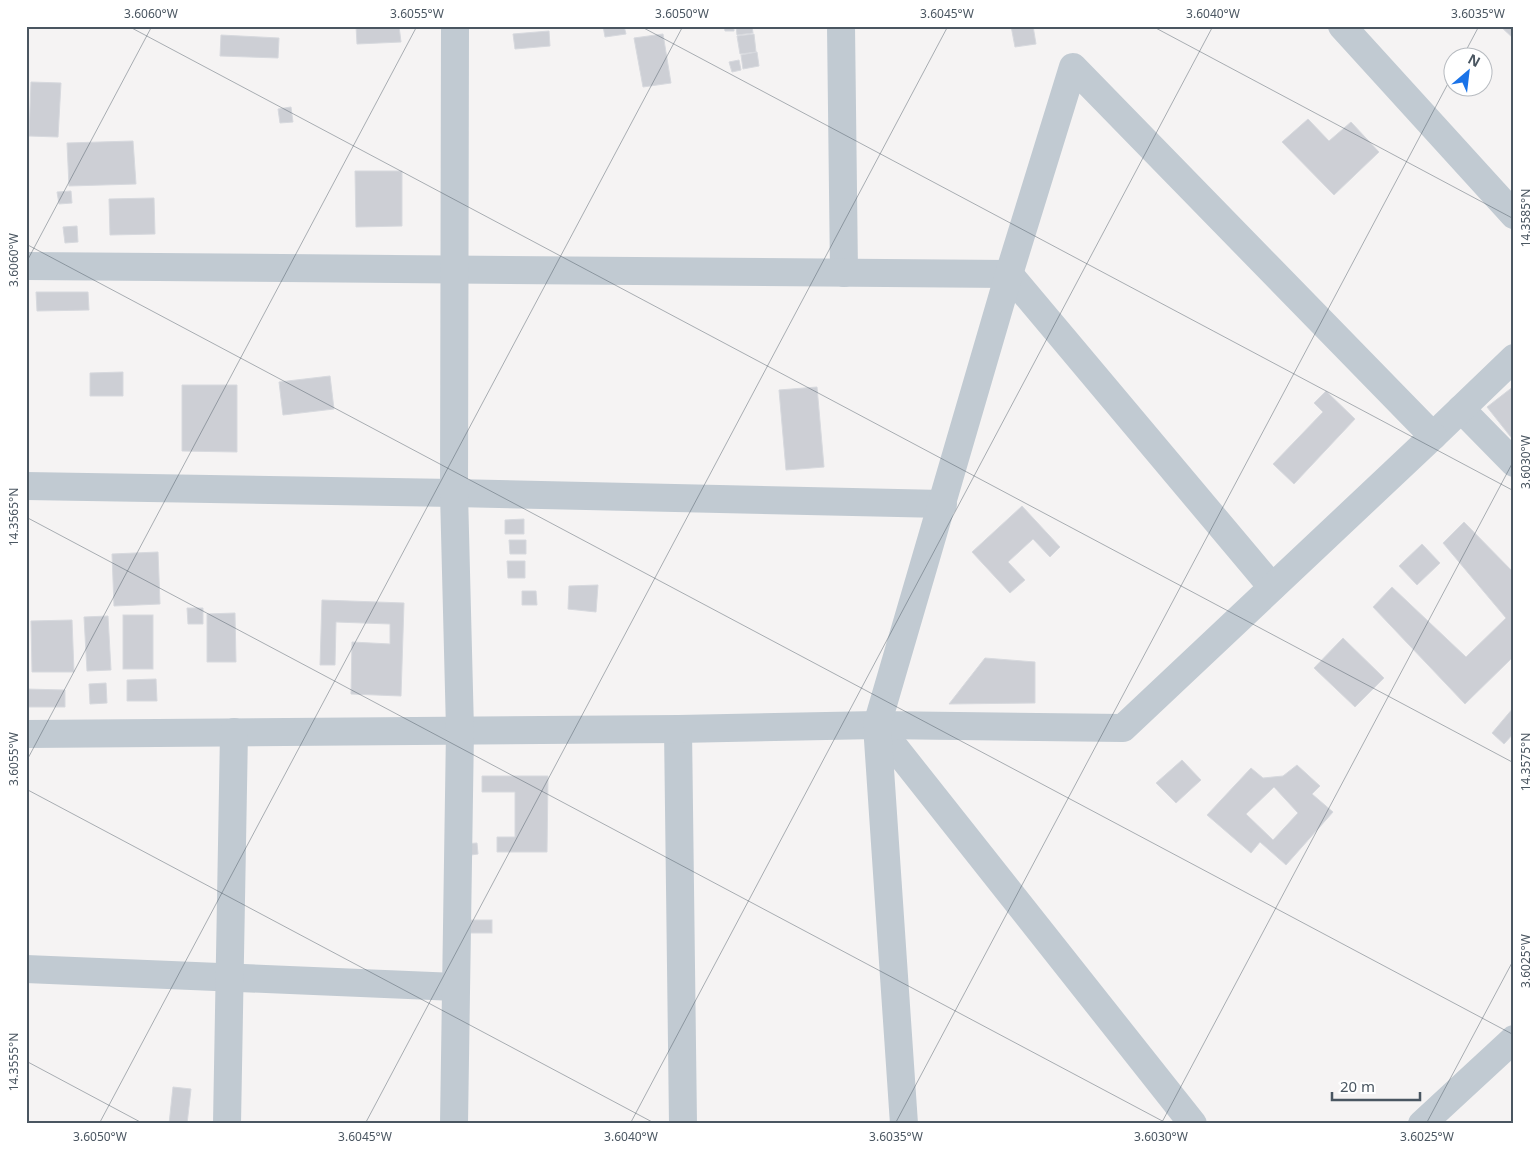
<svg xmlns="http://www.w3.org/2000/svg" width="1540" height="1150" font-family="'Noto Sans',sans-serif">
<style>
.building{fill:#cdcfd5;stroke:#d7d9de;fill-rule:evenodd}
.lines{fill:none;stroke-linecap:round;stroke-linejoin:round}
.minor{stroke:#c1cad2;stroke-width:28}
.ticks{fill:none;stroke:#4a5661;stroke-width:1;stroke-opacity:0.45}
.neatline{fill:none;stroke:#4a5661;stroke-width:2}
.ticks-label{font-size:12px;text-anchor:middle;fill:#4a5661}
</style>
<rect width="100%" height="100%" fill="#f5f3f3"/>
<g class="building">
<path d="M 356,26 L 399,26 L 401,42 L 357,44 Z"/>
<path d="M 603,26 L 624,26 L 626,34 L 605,37 Z"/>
<path d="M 724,26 L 734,26 L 734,31 L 725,31 Z"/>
<path d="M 736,26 L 752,26 L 753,33 L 737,35 Z"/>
<path d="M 1011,26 L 1033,26 L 1036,44 L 1015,47 Z"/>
<path d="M 1500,26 L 1514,26 L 1514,39 Z"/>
<path d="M 549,31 L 550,46 L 515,49 L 513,34 Z"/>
<path d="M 663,34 L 671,83 L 643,87 L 634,38 Z"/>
<path d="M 754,34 L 756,52 L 740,54 L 737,36 Z"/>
<path d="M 221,35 L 279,38 L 278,58 L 220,56 Z"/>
<path d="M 757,52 L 759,66 L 743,69 L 741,55 Z"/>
<path d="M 739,60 L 741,70 L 732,72 L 729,62 Z"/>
<path d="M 31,82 L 61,83 L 58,137 L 29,136 Z"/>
<path d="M 291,107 L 293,122 L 280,123 L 278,109 Z"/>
<path d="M 1308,119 L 1329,141 L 1351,122 L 1379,152 L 1334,195 L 1282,142 Z"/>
<path d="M 133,141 L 136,184 L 69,186 L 67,143 Z"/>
<path d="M 355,171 L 402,171 L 402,226 L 356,227 Z"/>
<path d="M 71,191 L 72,203 L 59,204 L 57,192 Z"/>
<path d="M 154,198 L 155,234 L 110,235 L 109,199 Z"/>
<path d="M 77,226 L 78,242 L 65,243 L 63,227 Z"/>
<path d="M 36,292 L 88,292 L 89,310 L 37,311 Z"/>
<path d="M 123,372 L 123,396 L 90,396 L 90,373 Z"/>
<path d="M 330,376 L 334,409 L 283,415 L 279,382 Z"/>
<path d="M 182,385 L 237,385 L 237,452 L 182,451 Z"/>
<path d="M 1514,386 L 1514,441 L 1487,407 Z"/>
<path d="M 817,387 L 824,467 L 786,470 L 779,390 Z"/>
<path d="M 1326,391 L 1355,419 L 1294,484 L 1273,464 L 1323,412 L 1314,403 Z"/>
<path d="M 1022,506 L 1060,547 L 1050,557 L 1033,539 L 1008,562 L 1025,580 L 1010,593 L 972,552 Z"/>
<path d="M 524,519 L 524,534 L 505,534 L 505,520 Z"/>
<path d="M 1464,522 L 1514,573 L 1514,656 L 1465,704 L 1373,607 L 1392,587 L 1466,657 L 1506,618 L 1443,543 Z"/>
<path d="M 509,540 L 526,540 L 526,554 L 510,554 Z"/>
<path d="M 1422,544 L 1440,563 L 1417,585 L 1399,566 Z"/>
<path d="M 158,552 L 160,604 L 114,606 L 112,554 Z"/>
<path d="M 507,561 L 525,561 L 525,578 L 508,578 Z"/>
<path d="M 598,585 L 596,612 L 568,609 L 569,586 Z"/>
<path d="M 522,591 L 536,591 L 537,605 L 522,605 Z"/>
<path d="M 322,600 L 404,603 L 401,696 L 351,694 L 352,642 L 390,644 L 390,624 L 336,622 L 335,665 L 320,665 Z"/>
<path d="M 187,608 L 203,608 L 203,624 L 188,624 Z"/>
<path d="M 235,613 L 236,662 L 207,662 L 207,614 Z"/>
<rect x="123" y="615" width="30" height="54"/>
<path d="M 108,616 L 111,670 L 87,671 L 84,617 Z"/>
<path d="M 72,620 L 74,672 L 32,672 L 31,621 Z"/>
<path d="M 1343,638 L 1384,678 L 1355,707 L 1314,668 Z"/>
<path d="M 985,658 L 1035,662 L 1035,703 L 949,704 Z"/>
<path d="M 156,679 L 157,701 L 127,701 L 127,680 Z"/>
<path d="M 106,683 L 107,703 L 90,704 L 89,684 Z"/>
<path d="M 26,689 L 65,690 L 65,707 L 26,707 Z"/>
<path d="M 1514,707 L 1514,733 L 1504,744 L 1492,733 Z"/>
<path d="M 1182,760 L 1201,780 L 1176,803 L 1156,783 Z"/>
<path d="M 1297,765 L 1320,786 L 1312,794 L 1333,812 L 1286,865 L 1260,842 L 1251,853 L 1207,815 L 1251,768 L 1263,778 L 1283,776 ZM 1274,787 L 1298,813 L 1273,840 L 1246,814 Z"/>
<path d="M 482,776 L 548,776 L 547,852 L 497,852 L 497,837 L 515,837 L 515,792 L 482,792 Z"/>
<path d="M 477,843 L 478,854 L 464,856 L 463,844 Z"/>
<rect x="465" y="920" width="27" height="13"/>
<path d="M 173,1087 L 191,1089 L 187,1124 L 169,1124 Z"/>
</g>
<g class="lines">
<g class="minor">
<path d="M 841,26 L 844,273"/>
<path d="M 1342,26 L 1514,215"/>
<path d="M 26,266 L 1009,274 L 1272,587"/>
<path d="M 1461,409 L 1514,463"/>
<path d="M 26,486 L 454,493 L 943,504"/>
<path d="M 877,725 L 1193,1124"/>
<path d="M 678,729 L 683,1124"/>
<path d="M 26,734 L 678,729 L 877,725 L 1123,728 L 1433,436 L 1514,358"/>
<path d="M 26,969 L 456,987"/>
<path d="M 227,1124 L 234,732"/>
<path d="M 454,1124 L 460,730 L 454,493 L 455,26"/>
<path d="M 904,1124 L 877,725 L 1009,274 L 1073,67 L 1433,436"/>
<path d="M 1422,1124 L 1514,1039"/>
</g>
</g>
<path class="ticks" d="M 128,26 L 1514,763M 640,26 L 1514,491M 1152,26 L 1514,219M 1462,58 L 1479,26M 26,244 L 1514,1035M 26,263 L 152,26M 26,517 L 1168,1124M 26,762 L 417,26M 26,789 L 656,1124M 26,1061 L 144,1124M 99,1124 L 683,26M 365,1124 L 948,26M 630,1124 L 1213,26M 895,1124 L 1452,76M 1161,1124 L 1514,460M 1426,1124 L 1514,959"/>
<rect width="1540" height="1150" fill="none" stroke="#ffffff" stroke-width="55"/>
<g transform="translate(1468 72) rotate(28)"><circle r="24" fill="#ffffff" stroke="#b7bbc0"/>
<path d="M0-4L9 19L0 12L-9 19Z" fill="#1a73e8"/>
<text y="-8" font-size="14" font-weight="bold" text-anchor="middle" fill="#4a5661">N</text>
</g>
<path d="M1332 1092v8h88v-8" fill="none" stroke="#4a5661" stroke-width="2.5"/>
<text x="1340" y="1092" font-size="15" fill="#4a5661" stroke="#ffffff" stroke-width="4" paint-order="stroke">20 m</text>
<rect x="28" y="28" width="1484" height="1094" class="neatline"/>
<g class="ticks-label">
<text x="151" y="18">3.6060°W</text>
<text x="417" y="18">3.6055°W</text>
<text x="682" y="18">3.6050°W</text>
<text x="947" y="18">3.6045°W</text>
<text x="1213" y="18">3.6040°W</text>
<text x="1478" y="18">3.6035°W</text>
<text transform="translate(1526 218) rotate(-90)" y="4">14.3585°N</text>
<text transform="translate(14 260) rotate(-90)" y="4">3.6060°W</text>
<text transform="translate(1526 462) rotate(-90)" y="4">3.6030°W</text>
<text transform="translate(14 517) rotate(-90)" y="4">14.3565°N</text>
<text transform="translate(14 759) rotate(-90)" y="4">3.6055°W</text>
<text transform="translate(1526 762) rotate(-90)" y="4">14.3575°N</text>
<text transform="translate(1526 961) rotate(-90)" y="4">3.6025°W</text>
<text transform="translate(14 1062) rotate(-90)" y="4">14.3555°N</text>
<text x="100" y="1141">3.6050°W</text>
<text x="365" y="1141">3.6045°W</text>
<text x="631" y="1141">3.6040°W</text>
<text x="896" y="1141">3.6035°W</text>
<text x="1161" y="1141">3.6030°W</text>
<text x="1427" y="1141">3.6025°W</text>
</g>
</svg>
